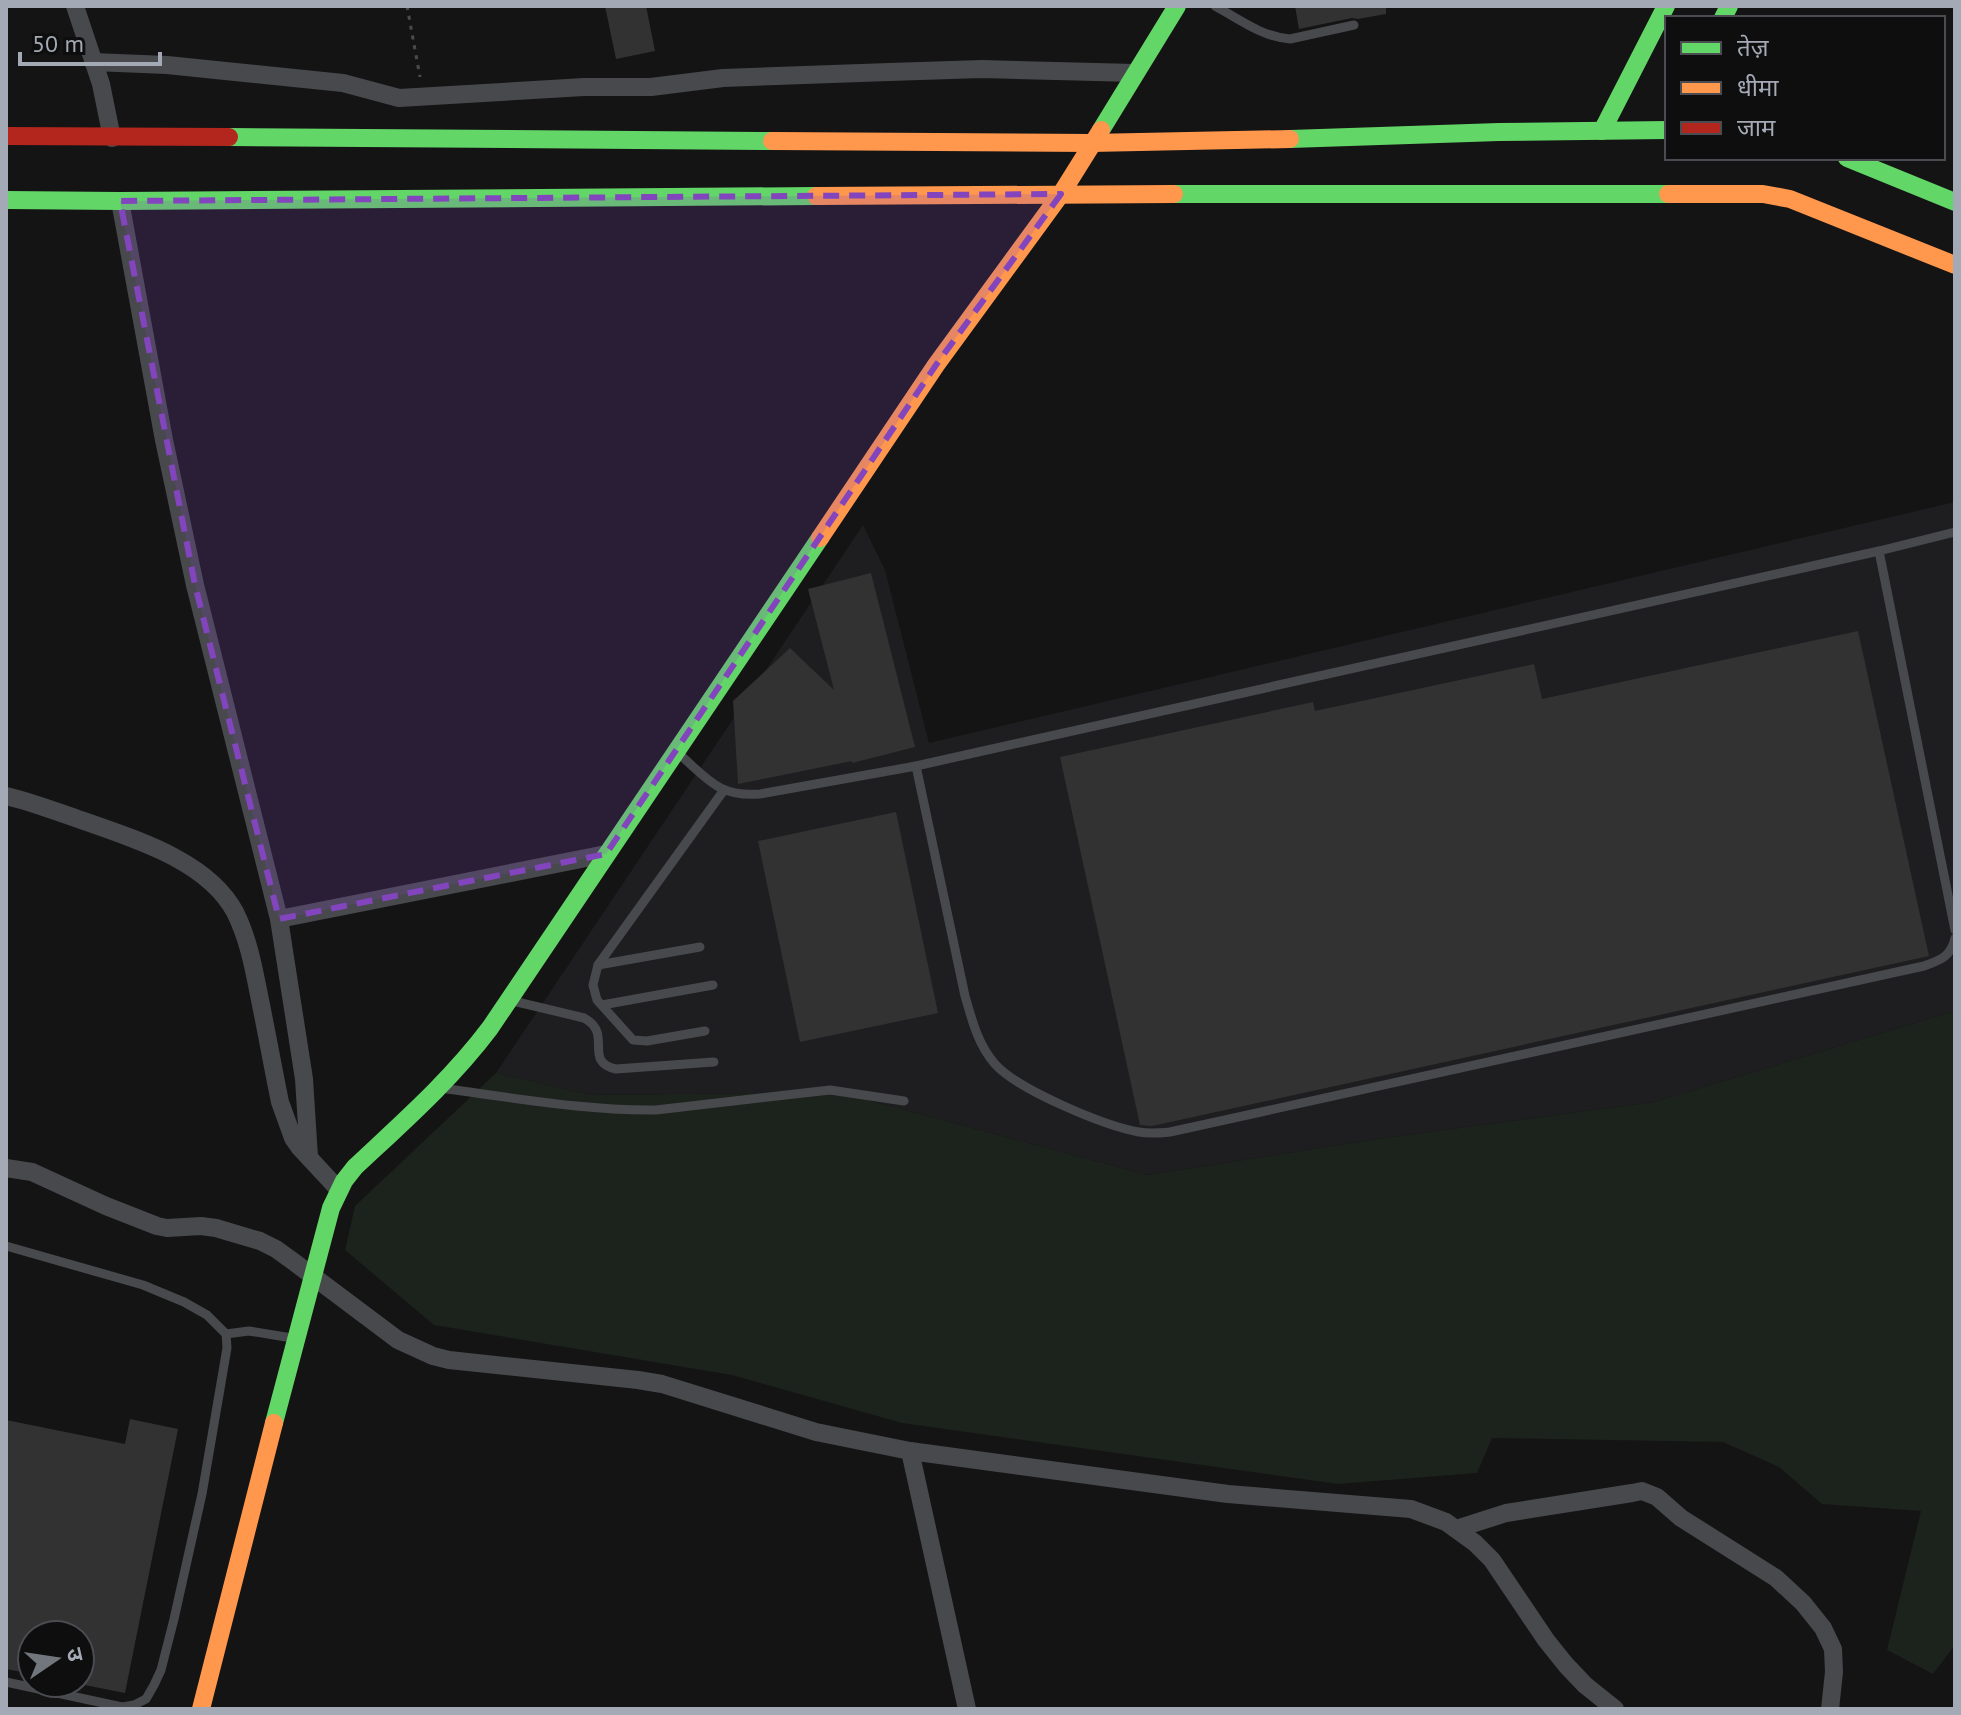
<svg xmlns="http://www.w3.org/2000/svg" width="1961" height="1715" font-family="'PT Sans','Noto Sans Devanagari',sans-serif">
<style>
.built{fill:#1e1e20}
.green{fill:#1c221c}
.building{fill:#323233}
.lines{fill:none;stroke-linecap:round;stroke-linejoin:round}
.path{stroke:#4a4b4f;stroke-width:3;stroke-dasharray:4 6;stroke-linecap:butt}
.lane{stroke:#48494d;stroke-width:9}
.street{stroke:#48494d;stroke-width:18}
.fast{stroke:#63d668;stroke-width:18}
.slow{stroke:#ff974d;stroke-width:18}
.jam{stroke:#b3261e;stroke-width:18}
.marked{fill:#8345bd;fill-opacity:0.2;stroke:#8345bd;stroke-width:6;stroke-dasharray:16 10;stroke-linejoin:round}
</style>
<rect width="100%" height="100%" fill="#141414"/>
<path class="built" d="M 1955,502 L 1955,1011 L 1654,1102 L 1377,1139 L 1148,1175 L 838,1092 L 592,1095 L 496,1073 L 863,525 L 885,570 L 929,743 Z"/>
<path class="green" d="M 1955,1011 L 1955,1645 L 1933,1674 L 1887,1650 L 1921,1511 L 1822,1504 L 1779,1467 L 1723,1442 L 1492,1438 L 1477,1473 L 1338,1484 L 902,1423 L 732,1375 L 434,1325 L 345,1250 L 355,1206 L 496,1073 L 592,1095 L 838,1092 L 1148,1175 L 1377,1139 L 1654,1102 Z"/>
<g class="building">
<path d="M 605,6 L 646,6 L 655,51 L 616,59 Z"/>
<path d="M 1295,6 L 1386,6 L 1386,14 L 1358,19 L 1352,18 L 1299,29 Z"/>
<path d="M 871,573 L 915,747 L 852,763 L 852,761 L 738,784 L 733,701 L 790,648 L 834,690 L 808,589 Z"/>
<path d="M 1858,631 L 1929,956 L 1152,1126 L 1140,1125 L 1060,757 L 1313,702 L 1315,711 L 1534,664 L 1542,699 Z"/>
<path d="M 896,812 L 938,1013 L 800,1042 L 758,841 Z"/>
<path d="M 130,1419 L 178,1429 L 125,1693 L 80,1684 L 80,1635 L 32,1635 L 32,1674 L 6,1669 L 6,1420 L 125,1444 Z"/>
</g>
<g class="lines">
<path class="path" d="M 407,6 L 420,77"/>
<g class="lane">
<path d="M 1215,6 C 1239,19 1262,37 1290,39 L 1354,25"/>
<path d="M 1879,551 L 1955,930"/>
<path d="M 679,754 C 708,779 718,797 760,794 L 916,766 L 1879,551 L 1955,532"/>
<path d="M 916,766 L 965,996 C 972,1020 978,1045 995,1064 C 1018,1090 1105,1126 1139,1132 C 1150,1134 1159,1133 1170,1132 L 1924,966 C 1940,960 1951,957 1955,938"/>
<path d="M 598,965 L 700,947"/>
<path d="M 513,1001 L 584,1018 C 614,1034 582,1061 616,1069 L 714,1062"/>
<path d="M 602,1005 L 713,985"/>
<path d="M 705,1031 L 647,1041 L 633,1040 L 597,1000 L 593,985 L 598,965 L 724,790"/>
<path d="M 447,1089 C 516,1098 586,1111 656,1110 L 830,1090 L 904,1101"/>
<path d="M 6,1246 L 143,1285 L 184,1302 L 207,1315 L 226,1334 L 227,1348 L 202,1494 L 174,1619 L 161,1670 L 154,1685 L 146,1699 L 134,1705 L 122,1707 L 6,1682"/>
<path d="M 226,1334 L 249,1331 L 292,1338"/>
</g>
<g class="street">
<path d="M 75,6 L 101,84 L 112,138"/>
<path d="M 93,62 L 167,65 L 343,83 L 399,98 L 584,87 L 651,87 L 723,78 L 889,72 L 982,69 L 1135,73"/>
<path d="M 120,201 L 164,440 L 195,585 L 279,919 L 304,1079 L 309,1157"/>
<path d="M 6,796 C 32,802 57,812 81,820 C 134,839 207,860 235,912 C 249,940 254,970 260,1000 C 267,1034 273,1068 280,1102 L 293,1138 L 300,1148 L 339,1190"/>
<path d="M 279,919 L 606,854"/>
<path d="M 6,1168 L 32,1172 L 106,1206 L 157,1226 L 167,1228 L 201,1226 L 216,1228 L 260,1241 L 276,1249 L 294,1262 L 398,1340 L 433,1356 L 449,1360 L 638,1380 L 662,1384 L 816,1432 L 910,1451 L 1228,1494 L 1411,1509 L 1446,1522 L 1475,1543 L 1492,1560 L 1546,1640 L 1566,1665 L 1585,1685 L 1615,1709"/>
<path d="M 910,1451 L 967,1709"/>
<path d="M 1456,1529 L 1506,1513 L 1632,1493 L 1642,1491 L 1657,1497 L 1681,1518 L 1776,1578 L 1803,1603 L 1823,1628 L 1833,1649 L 1834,1672 L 1830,1709"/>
</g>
<g class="fast">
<path d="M 1723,18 L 1729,6"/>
<path d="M 1101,130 L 1177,6"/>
<path d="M 1602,131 L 1666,6"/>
<path d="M 229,137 L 772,141"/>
<path d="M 1290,139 L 1499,132 L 1667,130"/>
<path d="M 1847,158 L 1955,202"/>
<path d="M 1174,194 L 1668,194"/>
<path d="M 6,200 L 120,201 L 816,196"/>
<path d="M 274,1423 L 331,1208 L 344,1181 L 355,1167 C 403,1122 450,1081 490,1028 L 820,538"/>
</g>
<g class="slow">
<path d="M 772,141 L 1091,143 L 1290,139"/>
<path d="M 1668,194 L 1763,194 L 1790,199 L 1955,265"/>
<path d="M 816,196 L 1174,194"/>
<path d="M 820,538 L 936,365 L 1061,194 L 1101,130"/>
<path d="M 201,1709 L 274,1423"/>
</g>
<path class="jam" d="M 6,136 L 229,137"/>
</g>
<path class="marked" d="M 1061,194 L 936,365 L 606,854 L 279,919 L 195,585 L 120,201 Z"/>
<rect width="1961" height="1715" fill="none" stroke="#a4aab5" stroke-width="16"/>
<rect x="1665" y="16" width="280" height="144" fill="#0e0e0f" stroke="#4a4c51" stroke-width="2"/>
<rect x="1681" y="42" width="40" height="12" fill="#63d668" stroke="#4a4c51" stroke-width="2"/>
<text x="1737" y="56" font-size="24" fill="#a4aab5">तेज़</text>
<rect x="1681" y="82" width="40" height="12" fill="#ff974d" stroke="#4a4c51" stroke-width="2"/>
<text x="1737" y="96" font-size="24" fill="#a4aab5">धीमा</text>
<rect x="1681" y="122" width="40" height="12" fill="#b3261e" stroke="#4a4c51" stroke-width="2"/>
<text x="1737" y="136" font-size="24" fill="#a4aab5">जाम</text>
<g transform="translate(56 1659) rotate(77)"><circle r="38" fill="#0e0e0f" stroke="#4a4c51" stroke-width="2"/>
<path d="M0-6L14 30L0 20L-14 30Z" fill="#72767d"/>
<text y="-12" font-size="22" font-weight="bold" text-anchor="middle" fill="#a4aab5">उ</text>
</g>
<path d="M20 52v12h140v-12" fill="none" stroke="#a4aab5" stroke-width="4"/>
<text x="32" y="52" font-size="24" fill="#a4aab5" stroke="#0e0e0f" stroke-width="6" paint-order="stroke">50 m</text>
</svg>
